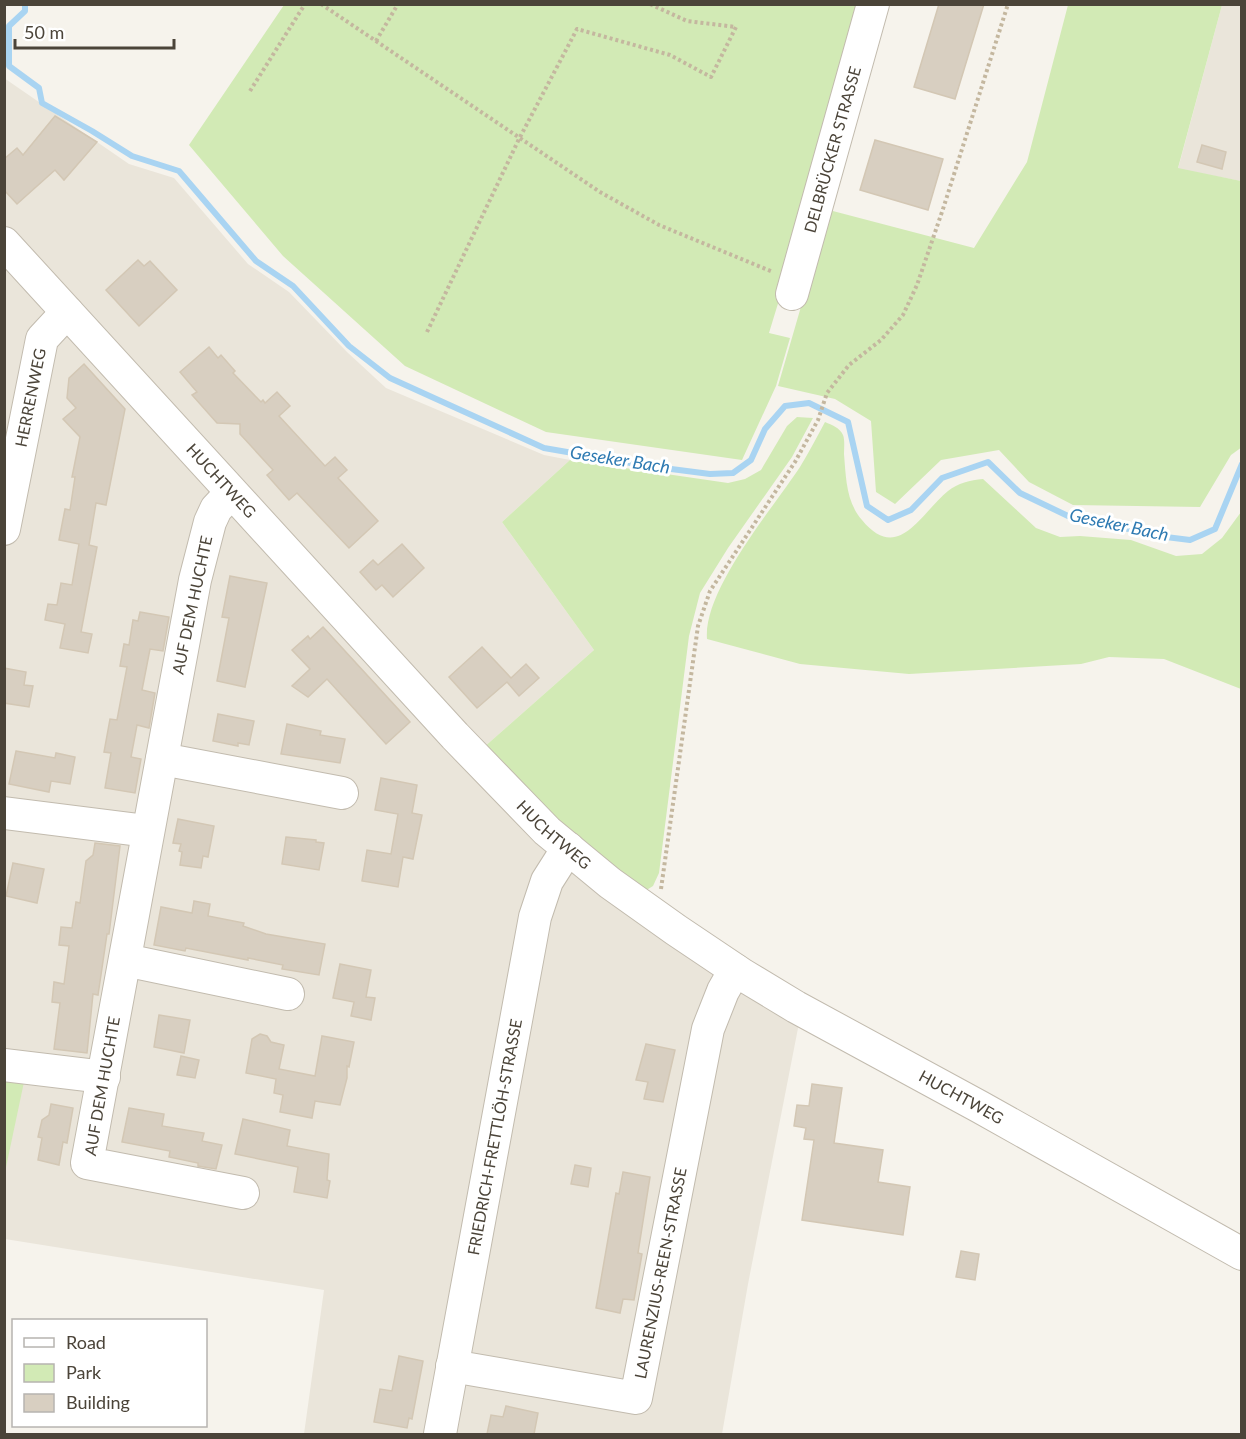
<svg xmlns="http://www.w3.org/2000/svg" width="1246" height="1439" font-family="Lato,sans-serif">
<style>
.residential{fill:#eae5da}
.green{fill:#d2eab5}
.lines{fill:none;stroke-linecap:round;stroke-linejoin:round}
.stream{stroke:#a9d4f2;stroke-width:6}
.building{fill:#d8cfc1;stroke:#d3c7b4;stroke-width:1.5}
.minor-casing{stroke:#c2bbae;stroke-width:34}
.path{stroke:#c4b79f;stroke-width:4;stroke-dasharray:3 3;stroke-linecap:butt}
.minor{stroke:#fff;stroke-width:32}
.labels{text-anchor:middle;stroke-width:6;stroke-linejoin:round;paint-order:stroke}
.street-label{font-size:16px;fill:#4b4439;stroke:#fff}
.water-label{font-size:18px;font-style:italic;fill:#2e7ab2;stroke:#fff}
</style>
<rect width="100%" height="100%" fill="#f6f3ec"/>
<g class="residential">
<path d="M 1222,5 L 1241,5 L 1241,181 L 1178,169 Z"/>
<path d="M 4,78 L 129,164 L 174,178 L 248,264 L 289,292 L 347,352 L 386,388 L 544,455 L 570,460 L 502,522 L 594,650 L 483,748 L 449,748 L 800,1018 L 748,1284 L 722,1434 L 304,1434 L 324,1290 L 5,1239 Z"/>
</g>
<g class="green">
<path d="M 284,5 L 869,5 L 769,333 L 790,338 L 776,386 L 742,460 L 546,432 L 405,366 L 283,256 L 189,145 Z"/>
<path d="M 1068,5 L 1222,5 L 1178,168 L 1241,181 L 1242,447 L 1231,455 L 1200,507 L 1073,505 L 1029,482 L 999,450 L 941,460 L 895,504 L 876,492 L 871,421 L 835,399 L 778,386 L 829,210 L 974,248 L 1027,162 Z"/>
<path d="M 797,417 L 813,418 L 792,457 L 728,548 L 700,593 L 689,636 L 659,873 L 653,886 L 645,891 L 624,884 L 483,748 L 594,650 L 502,522 L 570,460 L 728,483 L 745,479 L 761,470 L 787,426 Z"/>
<path d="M 825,422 C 832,425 840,428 843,435 C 845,440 844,448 844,454 C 846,477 846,502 862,520 C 898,564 920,514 948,491 C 958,483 970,480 983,479 L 1036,528 L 1060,537 L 1080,536 L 1131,540 L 1176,556 L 1202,554 L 1222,538 L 1241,512 L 1241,689 L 1164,659 L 1109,657 L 1081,664 L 909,674 L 800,664 L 707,639 C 703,590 773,508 800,467 C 809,452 817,437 825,422 Z"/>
<path d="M 5,1079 L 24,1082 L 5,1172 Z"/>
</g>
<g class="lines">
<path class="stream" d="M 25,4 L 25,11 L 9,26 L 9,66 L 39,88 L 42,103 L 92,131 L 132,156 L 179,171 L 256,261 L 293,286 L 349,346 L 390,378 L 544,448 L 648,466 L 710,474 L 733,473 L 751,460 L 765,429 L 785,406 L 809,403 L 848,422 L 867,506 L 888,520 L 911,510 L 942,478 L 988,462 L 1020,493 L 1068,516 L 1166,537 L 1190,540 L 1215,529 L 1242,464"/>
</g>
<g class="building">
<path d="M 939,4 L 984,4 L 955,99 L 914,87 Z"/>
<path d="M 55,116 L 97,142 L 64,180 L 55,170 L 17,204 L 4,190 L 4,159 L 17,148 L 23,155 Z"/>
<path d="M 875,140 L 943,159 L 928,210 L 860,190 Z"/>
<path d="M 1202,145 L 1226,152 L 1222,169 L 1197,162 Z"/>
<path d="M 138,260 L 144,266 L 150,261 L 177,290 L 139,326 L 106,290 Z"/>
<path d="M 209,347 L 218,358 L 221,355 L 235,371 L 233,373 L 261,402 L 263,400 L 265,403 L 277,392 L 290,406 L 279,416 L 325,466 L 335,457 L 347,470 L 338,478 L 378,521 L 349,548 L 297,493 L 289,500 L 267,475 L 273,470 L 240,434 L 240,424 L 217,423 L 192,395 L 197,392 L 180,372 Z"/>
<path d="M 84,364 L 125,409 L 106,505 L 96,503 L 89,545 L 97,547 L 81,632 L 92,634 L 88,653 L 60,648 L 65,624 L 45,620 L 48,604 L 57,605 L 61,583 L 72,585 L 79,544 L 59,540 L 65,509 L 70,510 L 75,477 L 72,477 L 80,437 L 63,419 L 76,408 L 67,398 L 69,378 Z"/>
<path d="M 402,544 L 424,568 L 393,597 L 382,585 L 376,590 L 360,572 L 373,560 L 378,565 Z"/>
<path d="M 230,576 L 267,583 L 245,687 L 217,681 L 229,618 L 222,617 Z"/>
<path d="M 140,612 L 169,617 L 163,651 L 150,649 L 142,690 L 155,693 L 149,728 L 137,725 L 131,757 L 141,759 L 135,793 L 105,788 L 111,753 L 104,752 L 110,719 L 117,720 L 127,667 L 120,666 L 124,644 L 129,645 L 133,620 L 138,621 Z"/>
<path d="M 323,627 L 410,722 L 386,744 L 327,679 L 308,697 L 292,686 L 310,669 L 292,650 L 308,636 L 310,639 Z"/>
<path d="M 482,647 L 511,678 L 526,664 L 539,678 L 519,696 L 507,682 L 477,708 L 449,677 Z"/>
<path d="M 4,668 L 26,672 L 24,685 L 33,686 L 29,707 L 4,703 Z"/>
<path d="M 218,714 L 254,721 L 249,745 L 238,743 L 238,746 L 213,741 Z"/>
<path d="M 287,724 L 321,731 L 320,735 L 345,739 L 340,763 L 281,754 Z"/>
<path d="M 16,751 L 55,758 L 56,753 L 75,757 L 70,784 L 51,781 L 49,792 L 9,784 Z"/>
<path d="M 381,778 L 417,785 L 412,813 L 422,815 L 413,859 L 403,857 L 398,887 L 362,881 L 367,850 L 391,854 L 398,814 L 375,810 Z"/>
<path d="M 178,819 L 214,826 L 208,857 L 203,856 L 201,868 L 180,865 L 182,852 L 179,851 L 181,844 L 173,843 Z"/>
<path d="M 286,837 L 316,840 L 316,842 L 324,843 L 319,870 L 282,864 Z"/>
<path d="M 95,843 L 120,846 L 109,934 L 107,934 L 98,995 L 93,994 L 87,1053 L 54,1049 L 60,1003 L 52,1002 L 54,982 L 64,984 L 69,946 L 59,945 L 61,927 L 72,928 L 76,902 L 80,903 L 86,861 L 93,855 Z"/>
<path d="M 13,863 L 44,869 L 37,903 L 6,896 Z"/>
<path d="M 194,901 L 210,904 L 208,916 L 244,923 L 243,926 L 266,934 L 325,944 L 319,975 L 282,969 L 283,965 L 248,958 L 248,960 L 186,948 L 185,951 L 154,945 L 161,907 L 192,913 Z"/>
<path d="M 340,964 L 371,970 L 366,997 L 375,998 L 371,1020 L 351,1016 L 354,1002 L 333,998 Z"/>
<path d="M 159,1015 L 190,1020 L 184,1053 L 154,1047 Z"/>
<path d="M 260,1034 L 267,1036 L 271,1042 L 284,1045 L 279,1069 L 315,1076 L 322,1036 L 354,1042 L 349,1067 L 347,1066 L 347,1078 L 340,1105 L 315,1101 L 312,1118 L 280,1112 L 283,1095 L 274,1093 L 276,1079 L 246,1073 L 252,1039 Z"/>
<path d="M 646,1044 L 675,1050 L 663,1102 L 644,1099 L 648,1082 L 636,1080 Z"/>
<path d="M 181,1056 L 199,1060 L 195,1078 L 177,1075 Z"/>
<path d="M 812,1084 L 842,1088 L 834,1143 L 883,1150 L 878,1182 L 910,1187 L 903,1235 L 802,1220 L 814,1140 L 804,1139 L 806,1128 L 794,1126 L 797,1105 L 809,1106 Z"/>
<path d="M 51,1104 L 73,1108 L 67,1143 L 63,1142 L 59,1165 L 38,1160 L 42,1138 L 38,1137 L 42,1120 L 49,1115 Z"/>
<path d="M 129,1108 L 164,1114 L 162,1126 L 204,1133 L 202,1141 L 222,1145 L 216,1169 L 198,1166 L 198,1163 L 169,1157 L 170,1151 L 122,1142 Z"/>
<path d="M 243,1119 L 290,1130 L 287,1146 L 329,1154 L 327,1180 L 330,1181 L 327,1198 L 294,1192 L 298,1167 L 235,1154 Z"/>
<path d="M 575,1165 L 591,1168 L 588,1187 L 571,1184 Z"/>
<path d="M 623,1172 L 650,1177 L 638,1253 L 642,1254 L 634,1300 L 623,1299 L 620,1313 L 596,1308 L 616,1193 L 619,1194 Z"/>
<path d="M 961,1251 L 979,1254 L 975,1280 L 956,1277 Z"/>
<path d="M 399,1356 L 423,1361 L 412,1419 L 409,1418 L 407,1428 L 374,1422 L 380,1389 L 392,1391 Z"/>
<path d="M 506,1406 L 538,1413 L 534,1434 L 487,1434 L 491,1415 L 503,1417 Z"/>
</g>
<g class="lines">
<defs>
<g id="minor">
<path id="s1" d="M 4,243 L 455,736 L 547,831 L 610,883 L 676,930 L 743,975 L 796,1007 L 980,1107 L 1242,1254"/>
<path id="s2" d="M 792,294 L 873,4"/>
<path d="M 231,493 L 216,509 L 210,522 L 195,580 L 87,1163 L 243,1193"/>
<path id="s3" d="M 4,529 L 42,339 L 67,312"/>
<path d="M 162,759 L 342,793"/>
<path d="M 4,813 L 147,831"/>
<path d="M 125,960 L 288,994"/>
<path d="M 4,1065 L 104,1077"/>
<path id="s4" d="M 452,1366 L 636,1398 L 708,1029 L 723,991 L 735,970"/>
<path id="s5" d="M 440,1434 L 535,917 L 547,881 L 568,848"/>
</g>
</defs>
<use href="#minor" class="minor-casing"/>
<g class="path">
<path d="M 321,4 L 600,192 L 659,225 L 773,272"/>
<path d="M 376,41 L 398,4"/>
<path d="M 250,91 L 305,4"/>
<path d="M 427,332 L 519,139 L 577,29 L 670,55 L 711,77 L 736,27 L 687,21 L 650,4"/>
<path d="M 661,889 L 698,626 L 710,591 L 795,462 L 818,420 L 827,393 L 849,365 L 881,340 L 903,315 L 917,285 L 943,209 L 1008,4"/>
</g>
<use href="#minor" class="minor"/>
</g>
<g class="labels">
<g class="street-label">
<text dy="6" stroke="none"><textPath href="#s2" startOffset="150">DELBRÜCKER STRASSE</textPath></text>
<text dy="6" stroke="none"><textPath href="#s3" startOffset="134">HERRENWEG</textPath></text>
<text dy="6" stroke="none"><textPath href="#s1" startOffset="322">HUCHTWEG</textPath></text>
<text transform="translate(192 605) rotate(-78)" y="6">AUF DEM HUCHTE</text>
<text dy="6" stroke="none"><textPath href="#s1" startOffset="808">HUCHTWEG</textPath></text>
<text transform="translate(102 1086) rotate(-80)" y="6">AUF DEM HUCHTE</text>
<text dy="6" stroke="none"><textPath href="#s1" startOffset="1294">HUCHTWEG</textPath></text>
<text dy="6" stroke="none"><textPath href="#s5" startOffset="302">FRIEDRICH-FRETTLÖH-STRASSE</textPath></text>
<text dy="6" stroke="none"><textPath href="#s4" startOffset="314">LAURENZIUS-REEN-STRASSE</textPath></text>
</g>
<g class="water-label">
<text transform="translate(620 460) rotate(9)" y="6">Geseker Bach</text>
<text transform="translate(1119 525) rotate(12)" y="6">Geseker Bach</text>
</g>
</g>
<rect width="1246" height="1439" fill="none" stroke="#4b4439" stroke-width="12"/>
<rect x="12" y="1319" width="195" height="108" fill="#ffffff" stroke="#b7b4b0" stroke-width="1.5"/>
<rect x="24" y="1338" width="30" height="9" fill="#ffffff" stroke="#b7b4b0" stroke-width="1.5"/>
<text x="66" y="1349" font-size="18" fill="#4b4439">Road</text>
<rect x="24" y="1364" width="30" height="18" fill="#d2eab5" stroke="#b7b4b0" stroke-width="1.5"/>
<text x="66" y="1379" font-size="18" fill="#4b4439">Park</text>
<rect x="24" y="1394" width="30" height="18" fill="#d8cfc1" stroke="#b7b4b0" stroke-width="1.5"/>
<text x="66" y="1409" font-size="18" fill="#4b4439">Building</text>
<path d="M15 39v9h159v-9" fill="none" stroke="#4b4439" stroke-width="3"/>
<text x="24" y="39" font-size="18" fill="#4b4439" stroke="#ffffff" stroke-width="4.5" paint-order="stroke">50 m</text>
</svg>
